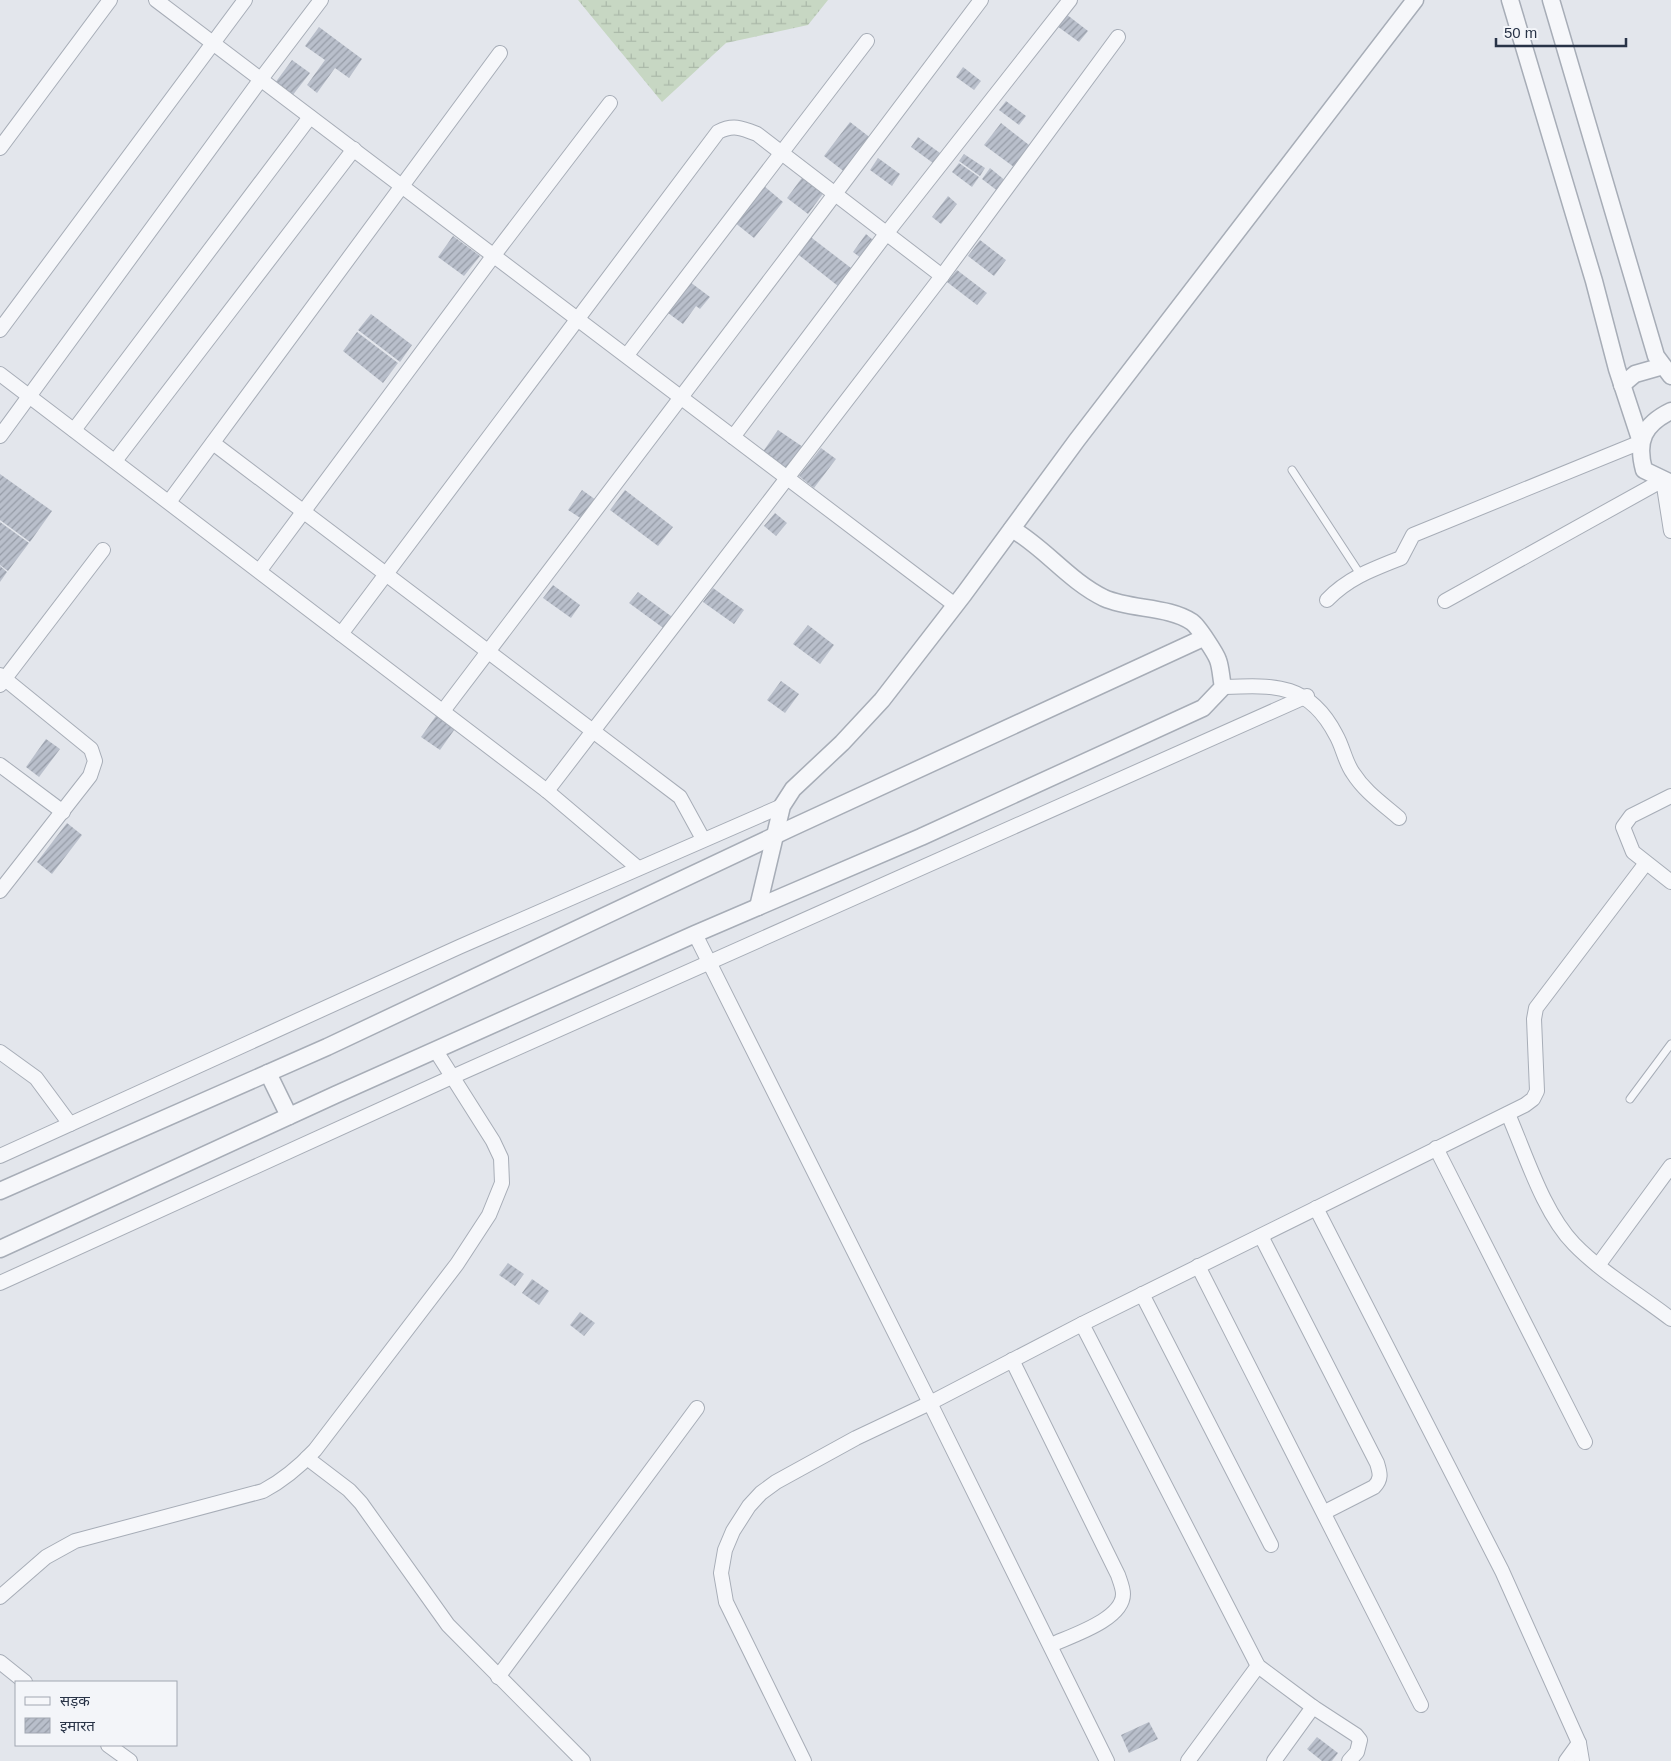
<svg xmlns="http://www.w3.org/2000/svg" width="1671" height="1761" font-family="Helvetica,'Noto Sans Devanagari',sans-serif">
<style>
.wetland{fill:url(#wetland-marsh)}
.building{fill:url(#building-hatch)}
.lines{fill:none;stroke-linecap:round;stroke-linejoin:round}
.service-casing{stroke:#a7adb7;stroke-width:9}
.minor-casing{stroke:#a7adb7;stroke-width:16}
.tertiary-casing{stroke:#a7adb7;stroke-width:19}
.service{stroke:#f6f7fa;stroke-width:7}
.minor{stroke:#f6f7fa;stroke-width:14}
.tertiary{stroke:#f6f7fa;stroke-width:16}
</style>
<defs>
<pattern id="wetland-marsh" width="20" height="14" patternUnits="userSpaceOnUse" patternTransform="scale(1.25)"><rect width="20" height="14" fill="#c7d7c3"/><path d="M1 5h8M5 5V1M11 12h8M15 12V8" fill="none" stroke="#abb9a9"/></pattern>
<pattern id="building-hatch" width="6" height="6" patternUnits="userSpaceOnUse" patternTransform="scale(1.25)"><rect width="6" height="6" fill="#b9bfcb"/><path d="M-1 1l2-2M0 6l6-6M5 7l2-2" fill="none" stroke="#969ca7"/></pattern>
</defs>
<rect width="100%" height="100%" fill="#e3e6ec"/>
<path class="wetland" d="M 578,0 L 828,0 L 808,25 L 726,43 L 662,102 Z"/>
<g class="building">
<path d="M 1066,14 L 1088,31 L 1079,42 L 1057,26 Z"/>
<path d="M 319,27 L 362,59 L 349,78 L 335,68 L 317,93 L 307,85 L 325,60 L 305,46 Z"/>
<path d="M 292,60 L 310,73 L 292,96 L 275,83 Z"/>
<path d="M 963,67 L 981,81 L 974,90 L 956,77 Z"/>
<path d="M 1006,101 L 1026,116 L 1019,125 L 999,110 Z"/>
<path d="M 850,122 L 872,139 L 846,173 L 824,156 Z"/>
<path d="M 1001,123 L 1034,149 L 1018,170 L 984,145 Z"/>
<path d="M 918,137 L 940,153 L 933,163 L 911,147 Z"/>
<path d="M 964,154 L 985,168 L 980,176 L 959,161 Z"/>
<path d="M 878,158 L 900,174 L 892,186 L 870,170 Z"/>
<path d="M 959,163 L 979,177 L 972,187 L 952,172 Z"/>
<path d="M 990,168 L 1007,182 L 999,192 L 982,179 Z"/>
<path d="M 804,175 L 825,191 L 808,214 L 787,198 Z"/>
<path d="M 764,186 L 783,202 L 754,238 L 734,222 Z"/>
<path d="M 948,196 L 957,204 L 941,224 L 932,217 Z"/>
<path d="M 866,234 L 873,240 L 861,258 L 853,252 Z"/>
<path d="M 808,235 L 851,268 L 838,286 L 795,252 Z"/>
<path d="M 453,236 L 480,256 L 464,276 L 438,257 Z"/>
<path d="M 980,240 L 1006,260 L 994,276 L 968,256 Z"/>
<path d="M 957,270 L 987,293 L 977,305 L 947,282 Z"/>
<path d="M 686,279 L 710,297 L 700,309 L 696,306 L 683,324 L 664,310 Z"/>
<path d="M 371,314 L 412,345 L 400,362 L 358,330 Z"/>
<path d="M 357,332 L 398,363 L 383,383 L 343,351 Z"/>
<path d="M 778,430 L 803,447 L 787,470 L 762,453 Z"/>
<path d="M 821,448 L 836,459 L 814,488 L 799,476 Z"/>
<path d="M 0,474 L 52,511 L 30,542 L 0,520 Z"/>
<path d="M 582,490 L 596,500 L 582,519 L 568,510 Z"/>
<path d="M 625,490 L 673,527 L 658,546 L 610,510 Z"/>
<path d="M 775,513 L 787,523 L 776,536 L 764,526 Z"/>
<path d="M 0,522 L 29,543 L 8,571 L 0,565 Z"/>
<path d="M 0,566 L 7,572 L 0,582 Z"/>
<path d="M 553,585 L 580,605 L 571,618 L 543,598 Z"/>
<path d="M 713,588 L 744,610 L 734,624 L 703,602 Z"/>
<path d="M 638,592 L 675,619 L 666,630 L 629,603 Z"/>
<path d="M 808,625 L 834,645 L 820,664 L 793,644 Z"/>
<path d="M 781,681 L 799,694 L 785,713 L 767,700 Z"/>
<path d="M 438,713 L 457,726 L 440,750 L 421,737 Z"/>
<path d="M 46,739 L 60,749 L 39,777 L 26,767 Z"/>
<path d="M 67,823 L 82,835 L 52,874 L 37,862 Z"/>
<path d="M 508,1263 L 524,1274 L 515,1286 L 499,1275 Z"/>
<path d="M 532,1279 L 549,1291 L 539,1305 L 522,1293 Z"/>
<path d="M 580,1312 L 595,1323 L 584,1336 L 570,1325 Z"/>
<path d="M 1149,1722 L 1158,1739 L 1129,1753 L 1121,1735 Z"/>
<path d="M 1317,1737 L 1338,1753 L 1332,1761 L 1322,1761 L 1307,1749 Z"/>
</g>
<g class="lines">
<defs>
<g id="service">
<path d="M 1292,470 L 1360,574"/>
<path d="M 1630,1099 L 1671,1044"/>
</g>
<g id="minor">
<path d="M 156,0 L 955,605"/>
<path d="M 0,148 L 110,0"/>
<path d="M 0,330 L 245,0"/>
<path d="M 627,355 L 867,41"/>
<path d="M 0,374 L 547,791 L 638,868"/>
<path d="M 74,430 L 310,117"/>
<path d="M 0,436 L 261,79 L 321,0"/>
<path d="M 733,437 L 886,234 L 1070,0"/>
<path d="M 213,443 L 680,797 L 703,839"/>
<path d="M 115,461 L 354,149"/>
<path d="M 169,502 L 500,53"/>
<path d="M 260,570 L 494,255 L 610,103"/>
<path d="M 1327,600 C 1348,578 1373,569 1401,558 L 1413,535 L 1641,442"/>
<path d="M 1445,601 L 1663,480 L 1671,531"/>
<path d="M 341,634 L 718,132 C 733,124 742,128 757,134 L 942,276"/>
<path d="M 0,675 L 91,749 L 95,761 L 90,776 L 0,891"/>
<path d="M 0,685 L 103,550"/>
<path d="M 1223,687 C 1275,685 1309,683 1336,735 C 1343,747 1345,762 1353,773 C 1365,792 1383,804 1399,818"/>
<path d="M 443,711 C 622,474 803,238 981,0"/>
<path d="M 0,765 L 63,812"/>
<path d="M 547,791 L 942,276 L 1118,37"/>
<path d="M 1671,796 L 1631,816 L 1623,827 L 1633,852 L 1671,882"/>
<path d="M 695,934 L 930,1403 L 1107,1761"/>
<path d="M 0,1052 L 36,1078 L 70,1124"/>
<path d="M 1508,1114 C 1526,1155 1543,1212 1574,1244 C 1601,1272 1640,1295 1671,1319"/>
<path d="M 1436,1148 L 1585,1442"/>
<path d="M 0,1156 L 459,947 L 782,806"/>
<path d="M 1316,1208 L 1502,1571 L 1579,1743 L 1582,1761"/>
<path d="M 1261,1236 L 1377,1463 C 1380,1473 1382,1479 1374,1487 L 1325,1512"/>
<path d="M 1599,1264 L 1671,1166"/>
<path d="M 1198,1266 L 1421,1705"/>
<path d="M 0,1283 L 452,1077 L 1307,696"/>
<path d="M 1142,1294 L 1271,1545"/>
<path d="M 1082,1324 L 1258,1666 L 1313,1707 L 1356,1735 L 1360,1740 L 1357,1752 L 1349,1761"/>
<path d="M 1012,1360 L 1118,1575 C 1120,1581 1123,1588 1123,1594 C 1123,1620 1070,1636 1051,1645"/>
<path d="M 307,1458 L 349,1490 L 361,1503 L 448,1625 L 583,1761"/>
<path d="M 0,1597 L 46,1557 L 75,1541 L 263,1491 C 284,1480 299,1467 315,1450 L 457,1264 L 489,1215 L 502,1183 L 501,1158 L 493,1141 L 436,1051"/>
<path d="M 0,1662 L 25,1682"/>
<path d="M 498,1677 L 697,1408"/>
<path d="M 108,1745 L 130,1761"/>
<path d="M 804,1761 L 726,1602 L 721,1573 L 725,1550 L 733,1531 L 749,1506 L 761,1493 L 776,1482 L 856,1438 L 930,1403 L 1082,1324 L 1525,1105 L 1533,1099 L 1537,1091 L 1534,1019 L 1536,1008 L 1646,863"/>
<path d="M 1188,1761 L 1258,1666"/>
<path d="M 1274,1761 L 1313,1707"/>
<path d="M 1566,1761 L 1579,1743"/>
</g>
<g id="tertiary">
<path d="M 1510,0 L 1594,281 L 1617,369 L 1641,442"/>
<path d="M 1551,0 L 1656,356 L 1671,376"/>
<path d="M 1622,385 L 1635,374 L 1663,366"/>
<path d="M 1671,411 C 1644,424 1636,441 1644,470 L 1671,483"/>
<path d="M 758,907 L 782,806 L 793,789 L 842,743 L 882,700 L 964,594 L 1077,440 L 1415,0"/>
<path d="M 268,1073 L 289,1116"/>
<path d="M 0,1191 L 327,1047 L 791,828 L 1203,638"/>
<path d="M 0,1249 L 335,1095 L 695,934 L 921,837 L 1203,708 L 1223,687 C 1221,678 1221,668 1218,660 C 1216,654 1198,626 1192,622 C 1168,606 1131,610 1104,598 C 1069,581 1045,548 1012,529"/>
</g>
</defs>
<use href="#service" class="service-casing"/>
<use href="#minor" class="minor-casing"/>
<use href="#tertiary" class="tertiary-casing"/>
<use href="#service" class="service"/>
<use href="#minor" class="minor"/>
<use href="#tertiary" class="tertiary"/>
</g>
<rect x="15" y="1681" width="162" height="65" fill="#f3f5f9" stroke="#a2a7b2"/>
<rect x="25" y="1697" width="25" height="8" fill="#f6f7fa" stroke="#a2a7b2"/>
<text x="60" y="1706" font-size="15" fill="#283347">सड़क</text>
<rect x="25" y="1718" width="25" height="15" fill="url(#building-hatch)" stroke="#a2a7b2"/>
<text x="60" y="1731" font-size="15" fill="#283347">इमारत</text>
<path d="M1496 38v8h130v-8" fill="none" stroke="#283347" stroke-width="2.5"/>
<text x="1504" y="38" font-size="15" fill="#283347" stroke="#f3f5f9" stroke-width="4" paint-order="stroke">50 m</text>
</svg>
